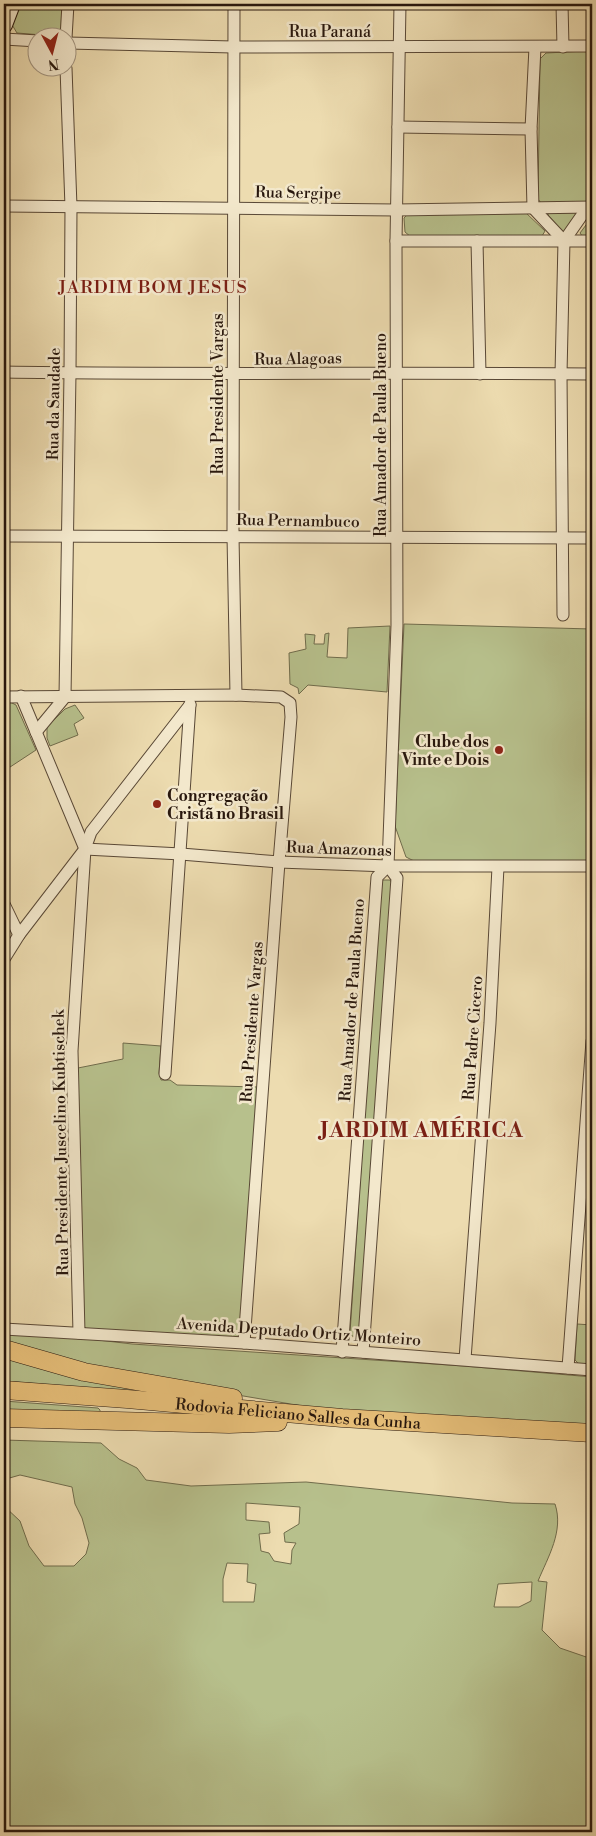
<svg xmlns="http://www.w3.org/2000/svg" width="596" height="1836" font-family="'Libre Bodoni',serif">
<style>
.green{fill:#b7c08c;stroke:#706c4c;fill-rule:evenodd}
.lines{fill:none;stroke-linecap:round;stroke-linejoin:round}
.street-casing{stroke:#594836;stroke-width:13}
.secondary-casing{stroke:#28170d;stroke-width:18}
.primary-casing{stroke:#28170d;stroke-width:19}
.street{stroke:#f3e8cc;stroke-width:11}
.secondary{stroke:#f3e8cc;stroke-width:16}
.primary{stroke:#e6be78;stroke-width:18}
.poi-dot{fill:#8f2418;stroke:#f3e8cc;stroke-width:2}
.labels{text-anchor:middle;stroke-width:5;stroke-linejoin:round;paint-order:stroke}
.street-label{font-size:16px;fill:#28170d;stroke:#f3e8cc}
.poi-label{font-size:16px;font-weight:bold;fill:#28170d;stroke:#f3e8cc;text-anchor:end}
.neighbourhood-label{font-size:18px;letter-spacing:1px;fill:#7a1f14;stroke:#f3e8cc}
.district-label{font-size:21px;font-weight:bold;letter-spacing:1px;fill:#7a1f14;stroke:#f3e8cc}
</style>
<rect width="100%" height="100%" fill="#eddcb0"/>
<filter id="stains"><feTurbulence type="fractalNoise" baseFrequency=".004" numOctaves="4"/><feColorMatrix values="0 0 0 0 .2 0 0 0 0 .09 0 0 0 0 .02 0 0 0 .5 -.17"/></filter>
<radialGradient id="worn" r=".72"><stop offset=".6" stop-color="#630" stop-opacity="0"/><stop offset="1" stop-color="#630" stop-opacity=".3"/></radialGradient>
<g class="green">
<path d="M 19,4 L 62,4 L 61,30 L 55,36 L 17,33 L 11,23 Z"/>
<path d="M 586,51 L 589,57 L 588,200 L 584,204 L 542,204 L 538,199 L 540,59 L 546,53 Z"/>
<path d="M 549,211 L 575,211 L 577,213 L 563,233 L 548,215 Z"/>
<path d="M 525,212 L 545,231 L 542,236 L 411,237 L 405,232 L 404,218 L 409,213 Z"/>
<path d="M 592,217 L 592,237 L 583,237 L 580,233 Z"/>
<path d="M 404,624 L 592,629 L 592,861 L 414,861 L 406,857 L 395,826 Z"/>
<path d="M 390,626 L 387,692 L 308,685 L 299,694 L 298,688 L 290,684 L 289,653 L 306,649 L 305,634 L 315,635 L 314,644 L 324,644 L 325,634 L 329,633 L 327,657 L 347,658 L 348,628 Z"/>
<path d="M 4,701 L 8,701 L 16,705 L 36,750 L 4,771 Z"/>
<path d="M 75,705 L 84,718 L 74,724 L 78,735 L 50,746 L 47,738 L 47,727 L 65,709 Z"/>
<path d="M 383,880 L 390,880 L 393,885 L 362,1333 L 358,1337 L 352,1336 L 350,1333 L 380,884 Z"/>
<path d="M 123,1043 L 161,1046 L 159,1073 L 161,1080 L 170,1080 L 177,1085 L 258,1087 L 241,1334 L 233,1339 L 88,1330 L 83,1325 L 78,1068 L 123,1059 Z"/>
<path d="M 577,1324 L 592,1325 L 592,1366 L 580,1365 L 575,1360 Z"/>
<path d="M 4,1333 L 81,1338 L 132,1344 L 464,1366 L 592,1377 L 592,1427 L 338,1412 L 125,1376 L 4,1345 Z"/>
<path d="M 4,1354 L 178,1396 L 4,1381 Z"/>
<path d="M 4,1401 L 98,1408 L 100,1410 L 100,1413 L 4,1413 Z"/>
<path d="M 4,1440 L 101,1443 L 119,1459 L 137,1468 L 146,1480 L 191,1486 L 306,1482 L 512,1503 L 555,1504 C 564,1531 548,1557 538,1581 L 547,1582 L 542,1630 L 560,1648 L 592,1659 L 592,1832 L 4,1832 L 4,1506 L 20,1521 L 29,1546 L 44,1566 L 74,1566 L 86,1554 L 89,1543 L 82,1518 L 75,1504 L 72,1487 L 20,1475 L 6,1479 L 4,1482 ZM 246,1503 L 300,1507 L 299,1524 L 284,1533 L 285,1542 L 296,1543 L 292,1550 L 291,1564 L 274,1561 L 269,1553 L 261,1551 L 259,1534 L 270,1533 L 269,1522 L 246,1520 ZM 227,1563 L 248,1564 L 247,1582 L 256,1584 L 254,1602 L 223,1602 L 223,1579 ZM 532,1582 L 531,1601 L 519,1607 L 494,1607 L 498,1584 Z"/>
</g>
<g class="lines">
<defs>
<g id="street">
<path d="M 234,4 L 233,536 L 236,695"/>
<path d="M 562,4 L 563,47"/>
<path d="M 66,38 L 68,4"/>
<path d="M 4,39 L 38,41"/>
<path d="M 68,43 L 233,47 L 592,46"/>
<path d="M 535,47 L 531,129 L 533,208 L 564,241"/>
<path d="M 398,127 L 531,129"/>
<path d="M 4,206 L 396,210 L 592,207"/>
<path d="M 396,241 L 592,241"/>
<path d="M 477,241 L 480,374"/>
<path d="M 4,372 C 200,375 396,372 592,374"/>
<path d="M 4,536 L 592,538"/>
<path d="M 563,615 L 561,374 L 564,241 L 587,208"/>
<path d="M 21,696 L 85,849 L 72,1051 L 79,1333"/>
<path d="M 4,697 L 236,695 L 281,697 L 290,703 L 291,717 L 279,862 L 244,1343"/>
<path d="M 36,732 L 65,697 L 70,373 L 71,207 L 66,68"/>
<path d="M 85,849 L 181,854 L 279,862 L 388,866 L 592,866"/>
<path d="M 4,904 L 19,935"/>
<path d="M 4,959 L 19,935 L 85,849 L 91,832 L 190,705"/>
<path d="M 165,1074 L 190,704"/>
<path d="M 4,1329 L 244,1343 L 592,1370"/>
<path d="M 342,1352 L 377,877 L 388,866"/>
<path d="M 363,1352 L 397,878 L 388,866 L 397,625 L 396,241 L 400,4"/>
<path d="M 465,1359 L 490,1023 L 498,867"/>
<path d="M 568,1368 L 592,1041"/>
</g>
<path id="secondary" d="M 4,25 L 12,4"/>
<g id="primary">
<path d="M 4,1349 L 84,1372 L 233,1398"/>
<path id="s1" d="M 4,1390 L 127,1399 L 342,1418 L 592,1433"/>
<path d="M 4,1418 L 229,1424 L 278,1422"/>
</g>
</defs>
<use href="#street" class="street-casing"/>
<use href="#secondary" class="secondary-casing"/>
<use href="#primary" class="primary-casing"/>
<use href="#street" class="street"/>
<use href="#secondary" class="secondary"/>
<use href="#primary" class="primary"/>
</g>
<g class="poi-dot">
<circle cx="499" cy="750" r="5"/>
<circle cx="157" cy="804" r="5"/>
</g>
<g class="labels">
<g class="street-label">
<text x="330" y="37">Rua Paraná</text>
<text transform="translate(298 192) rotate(1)" y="6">Rua Sergipe</text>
<text transform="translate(298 358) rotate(-1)" y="6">Rua Alagoas</text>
<text transform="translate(217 394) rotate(-90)" y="6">Rua Presidente Vargas</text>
<text transform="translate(53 404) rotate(-89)" y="6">Rua da Saudade</text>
<text transform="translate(380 435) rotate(-90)" y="6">Rua Amador de Paula Bueno</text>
<text transform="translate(298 520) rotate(1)" y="6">Rua Pernambuco</text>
<text transform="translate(339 848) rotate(2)" y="6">Rua Amazonas</text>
<text transform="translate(351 1000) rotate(-86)" y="6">Rua Amador de Paula Bueno</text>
<text transform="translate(251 1022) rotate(-86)" y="6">Rua Presidente Vargas</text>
<text transform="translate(472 1038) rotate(-86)" y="6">Rua Padre Cicero</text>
<text transform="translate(60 1143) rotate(-91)" y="6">Rua Presidente Juscelino Kubtischek</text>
<text transform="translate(299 1331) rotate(4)" y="6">Avenida Deputado Ortiz Monteiro</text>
<text dy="6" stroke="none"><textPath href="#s1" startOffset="295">Rodovia Feliciano Salles da Cunha</textPath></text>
</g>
<g class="poi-label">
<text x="489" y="747">Clube dos<tspan x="489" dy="18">Vinte e Dois</tspan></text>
<text x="167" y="801" text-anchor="start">Congregação<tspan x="167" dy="18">Cristã no Brasil</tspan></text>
</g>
<g class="neighbourhood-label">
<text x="153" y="293">JARDIM BOM JESUS</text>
</g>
<g class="district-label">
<text x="422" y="1137">JARDIM AMÉRICA</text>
</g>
</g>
<rect width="596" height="1836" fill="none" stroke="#eddcb0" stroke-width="20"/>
<rect x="5" y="5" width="586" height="1826" fill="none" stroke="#28170d" stroke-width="2.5"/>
<rect x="10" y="10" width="576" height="1816" fill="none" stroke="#28170d"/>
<g transform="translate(52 52) rotate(173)"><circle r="24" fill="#f3e8cc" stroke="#a29480"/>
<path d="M0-4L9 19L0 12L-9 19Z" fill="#8f2418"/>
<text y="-8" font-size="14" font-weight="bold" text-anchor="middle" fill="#28170d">N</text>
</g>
<rect width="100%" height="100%" filter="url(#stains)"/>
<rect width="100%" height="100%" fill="url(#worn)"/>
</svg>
